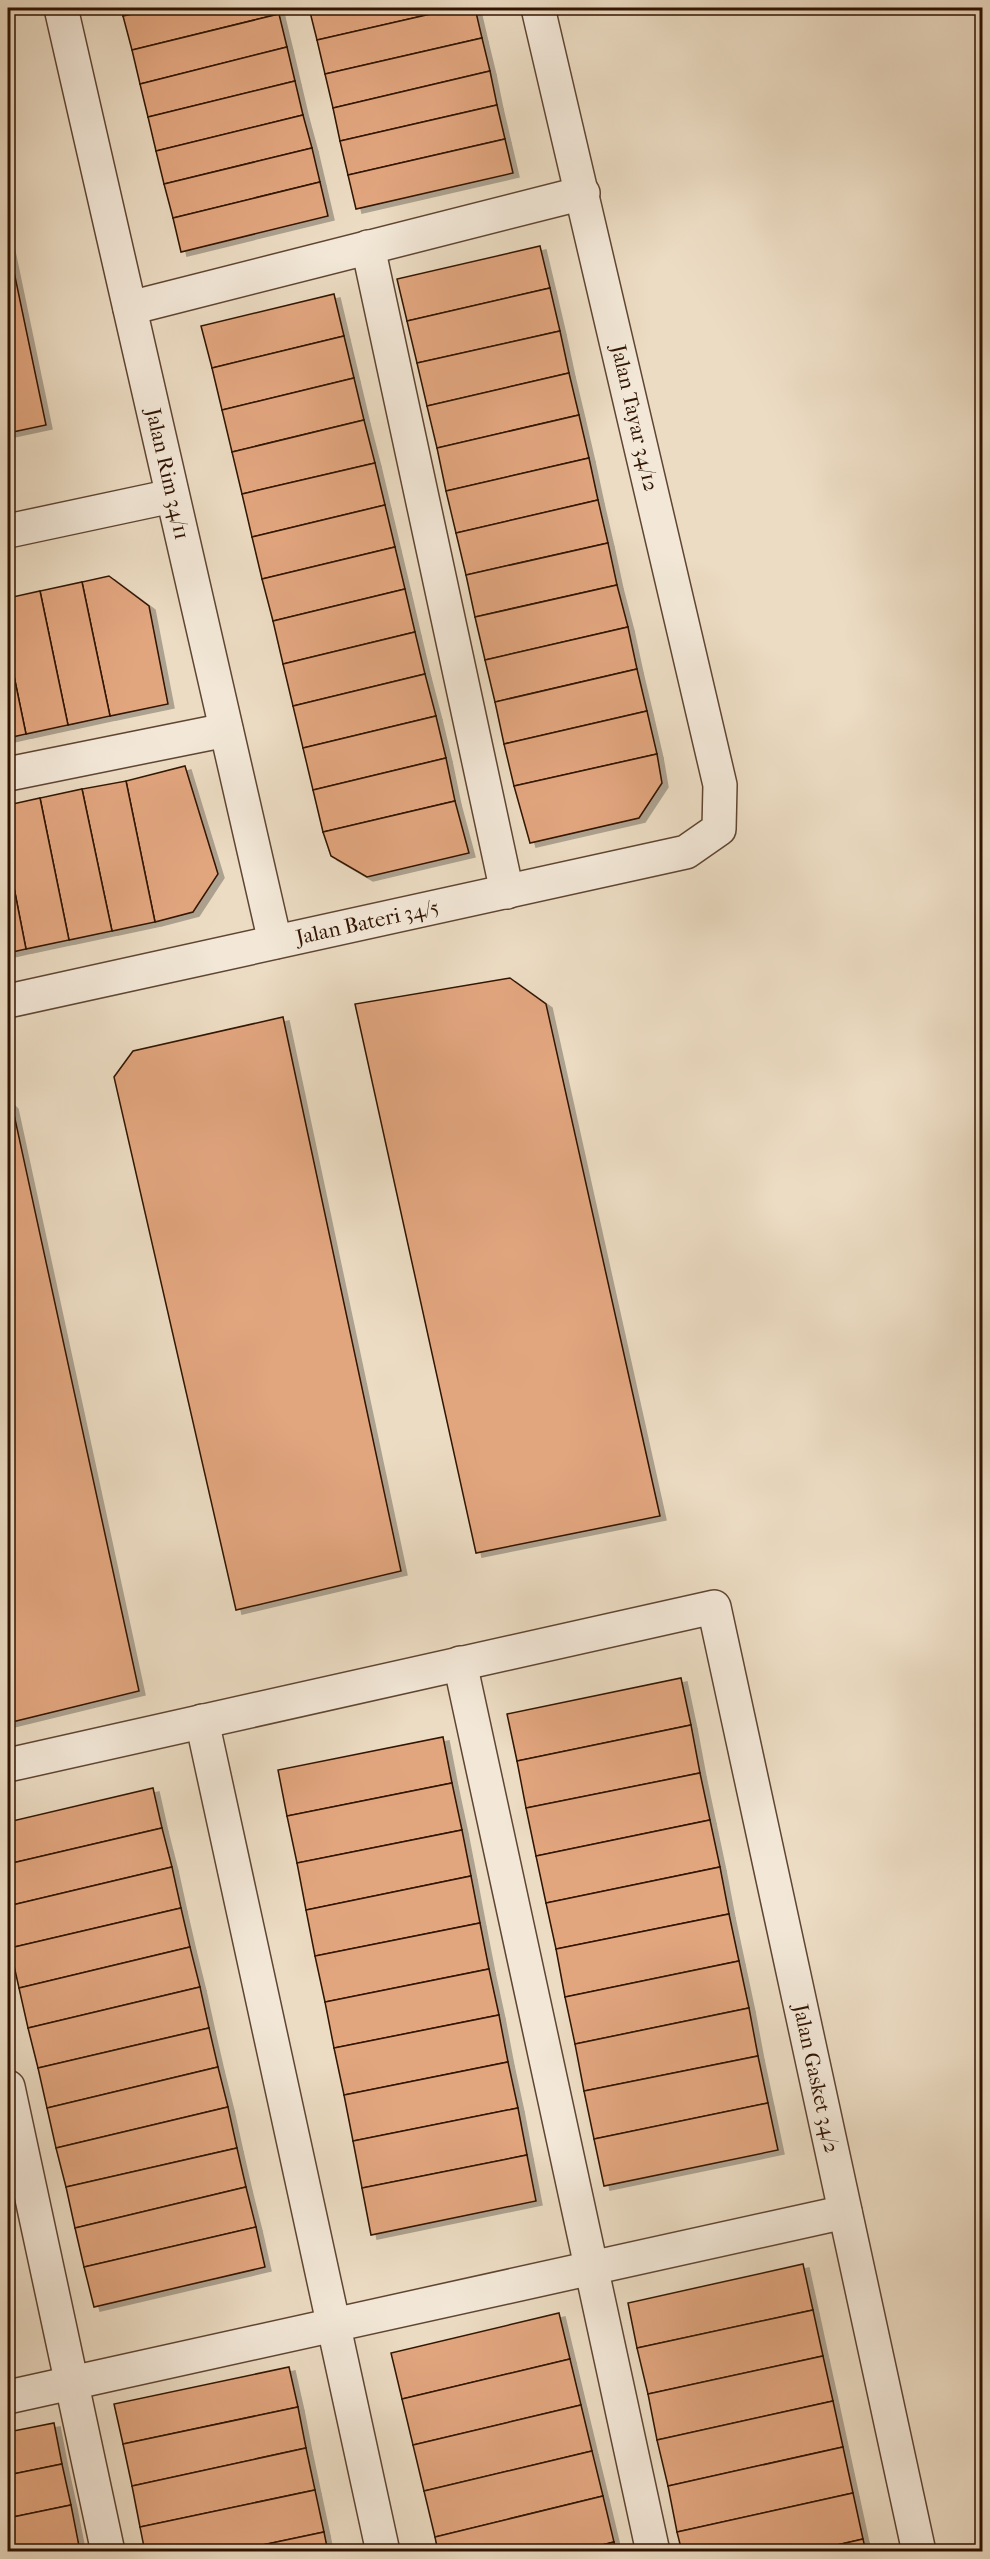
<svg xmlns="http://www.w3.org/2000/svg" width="990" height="2559" font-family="'IM FELL French Canon',serif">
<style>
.building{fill:#e2a67f;stroke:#301301;stroke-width:1.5;filter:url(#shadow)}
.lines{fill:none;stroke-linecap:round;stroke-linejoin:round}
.minor-casing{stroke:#5f4532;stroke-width:36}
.minor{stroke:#f3e8d8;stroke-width:33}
.labels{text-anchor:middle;stroke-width:4.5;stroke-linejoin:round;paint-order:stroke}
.street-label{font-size:21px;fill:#301301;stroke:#f3e8d8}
</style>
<defs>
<filter id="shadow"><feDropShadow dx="6" dy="4" stdDeviation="0" flood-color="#0004"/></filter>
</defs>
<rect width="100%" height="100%" fill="#ecdcc3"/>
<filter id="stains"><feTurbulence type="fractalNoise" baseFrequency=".00333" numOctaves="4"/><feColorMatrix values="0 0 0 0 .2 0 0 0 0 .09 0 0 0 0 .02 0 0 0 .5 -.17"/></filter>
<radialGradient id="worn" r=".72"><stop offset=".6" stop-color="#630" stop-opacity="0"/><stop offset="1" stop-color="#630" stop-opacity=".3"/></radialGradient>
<g class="building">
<path d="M 121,8 L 160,8 L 123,16 Z"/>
<path d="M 160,8 L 278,8 L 279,14 L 132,50 L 123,16 Z"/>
<path d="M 309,8 L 457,8 L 317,40 Z"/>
<path d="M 457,8 L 475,8 L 482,38 L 325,74 L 317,40 Z"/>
<path d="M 279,14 L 287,47 L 140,84 L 132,50 Z"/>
<path d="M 482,38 L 490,71 L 333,108 L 325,74 Z"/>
<path d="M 287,47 L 295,81 L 148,117 L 140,84 Z"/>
<path d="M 490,71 L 497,105 L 340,141 L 333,108 Z"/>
<path d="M 295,81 L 303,115 L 156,151 L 148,117 Z"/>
<path d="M 497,105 L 505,139 L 348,175 L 340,141 Z"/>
<path d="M 303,115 L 312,148 L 164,184 L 156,151 Z"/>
<path d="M 505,139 L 513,173 L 356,209 L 348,175 Z"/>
<path d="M 312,148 L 320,182 L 173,218 L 164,184 Z"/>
<path d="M 320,182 L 328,216 L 181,252 L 173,218 Z"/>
<path d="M 8,243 L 46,425 L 8,433 Z"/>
<path d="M 540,246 L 550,288 L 407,321 L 397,279 Z"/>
<path d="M 550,288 L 560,331 L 417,363 L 407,321 Z"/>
<path d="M 334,294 L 344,336 L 212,368 L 201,326 Z"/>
<path d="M 560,331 L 569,373 L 427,406 L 417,363 Z"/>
<path d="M 344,336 L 354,378 L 222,410 L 212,368 Z"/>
<path d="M 569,373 L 579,415 L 437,448 L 427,406 Z"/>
<path d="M 354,378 L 364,420 L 232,452 L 222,410 Z"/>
<path d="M 579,415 L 589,458 L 446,491 L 437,448 Z"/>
<path d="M 364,420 L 375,463 L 242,494 L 232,452 Z"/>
<path d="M 589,458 L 598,500 L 456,533 L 446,491 Z"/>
<path d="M 375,463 L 385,505 L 252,537 L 242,494 Z"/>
<path d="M 598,500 L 608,543 L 466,575 L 456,533 Z"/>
<path d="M 385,505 L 395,547 L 262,579 L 252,537 Z"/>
<path d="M 608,543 L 617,585 L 475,617 L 466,575 Z"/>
<path d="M 395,547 L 405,589 L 273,621 L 262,579 Z"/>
<path d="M 109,576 L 149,606 L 168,704 L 110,716 L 82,582 Z"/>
<path d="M 82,582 L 110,716 L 68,725 L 40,591 Z"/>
<path d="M 617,585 L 628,627 L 485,660 L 475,617 Z"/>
<path d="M 405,589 L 415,632 L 283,664 L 273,621 Z"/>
<path d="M 40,591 L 68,725 L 26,734 L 8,647 L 8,598 Z"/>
<path d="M 628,627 L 637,669 L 495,702 L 485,660 Z"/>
<path d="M 415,632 L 425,674 L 293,706 L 283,664 Z"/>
<path d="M 8,647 L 26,734 L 8,738 Z"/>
<path d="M 637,669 L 647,711 L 504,744 L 495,702 Z"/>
<path d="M 425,674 L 436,716 L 303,748 L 293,706 Z"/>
<path d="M 647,711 L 657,754 L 514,786 L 504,744 Z"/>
<path d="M 436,716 L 446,758 L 313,790 L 303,748 Z"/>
<path d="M 657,754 L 662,783 L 639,818 L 530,843 L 514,786 Z"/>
<path d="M 446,758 L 455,801 L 323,832 L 313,790 Z"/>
<path d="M 185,766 L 218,874 L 193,912 L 155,922 L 126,781 Z"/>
<path d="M 126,781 L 155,922 L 112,931 L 82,789 Z"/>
<path d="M 82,789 L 112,931 L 69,940 L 40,798 Z"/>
<path d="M 40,798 L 69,940 L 26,949 L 8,857 L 8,805 Z"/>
<path d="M 455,801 L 469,853 L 367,877 L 331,856 L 323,832 Z"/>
<path d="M 8,857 L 26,949 L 8,953 Z"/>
<path d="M 510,978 L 546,1004 L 660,1516 L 476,1553 L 355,1004 Z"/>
<path d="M 283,1017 L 401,1571 L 236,1610 L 114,1077 L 133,1051 Z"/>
<path d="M 8,1101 L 12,1105 L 139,1691 L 8,1723 Z"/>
<path d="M 681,1678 L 691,1725 L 517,1761 L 507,1714 Z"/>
<path d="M 691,1725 L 700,1773 L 526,1808 L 517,1761 Z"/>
<path d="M 443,1737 L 452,1783 L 287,1816 L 278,1770 Z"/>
<path d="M 700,1773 L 710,1820 L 536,1856 L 526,1808 Z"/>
<path d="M 452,1783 L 462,1830 L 297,1863 L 287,1816 Z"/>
<path d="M 153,1788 L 162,1828 L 8,1864 L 8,1822 Z"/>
<path d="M 710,1820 L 720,1867 L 546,1903 L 536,1856 Z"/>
<path d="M 162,1828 L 172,1867 L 8,1906 L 8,1864 Z"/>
<path d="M 462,1830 L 471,1876 L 306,1910 L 297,1863 Z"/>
<path d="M 172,1867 L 181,1908 L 10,1948 L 8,1906 Z"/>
<path d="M 720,1867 L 729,1914 L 556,1949 L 546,1903 Z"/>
<path d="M 471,1876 L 480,1923 L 315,1956 L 306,1910 Z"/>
<path d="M 181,1908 L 190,1947 L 19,1988 L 10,1948 Z"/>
<path d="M 729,1914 L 739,1961 L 565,1997 L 556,1949 Z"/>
<path d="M 480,1923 L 489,1969 L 325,2002 L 315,1956 Z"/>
<path d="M 190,1947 L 200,1987 L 28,2028 L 19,1988 Z"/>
<path d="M 739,1961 L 749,2008 L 575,2044 L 565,1997 Z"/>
<path d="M 489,1969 L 499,2015 L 334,2048 L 325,2002 Z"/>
<path d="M 200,1987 L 209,2028 L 38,2068 L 28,2028 Z"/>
<path d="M 749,2008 L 758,2056 L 584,2091 L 575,2044 Z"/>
<path d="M 499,2015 L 508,2062 L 344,2095 L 334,2048 Z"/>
<path d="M 209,2028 L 218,2067 L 47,2108 L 38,2068 Z"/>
<path d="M 758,2056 L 768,2103 L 594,2139 L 584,2091 Z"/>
<path d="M 508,2062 L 518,2108 L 353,2141 L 344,2095 Z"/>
<path d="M 218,2067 L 228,2107 L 56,2148 L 47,2108 Z"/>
<path d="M 768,2103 L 778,2150 L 604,2186 L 594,2139 Z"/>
<path d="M 228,2107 L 237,2148 L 66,2187 L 56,2148 Z"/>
<path d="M 518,2108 L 527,2155 L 362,2188 L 353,2141 Z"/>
<path d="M 237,2148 L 246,2187 L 75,2228 L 66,2187 Z"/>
<path d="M 527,2155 L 536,2201 L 371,2235 L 362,2188 Z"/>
<path d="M 246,2187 L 256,2227 L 84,2267 L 75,2228 Z"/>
<path d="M 256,2227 L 265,2267 L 94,2307 L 84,2267 Z"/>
<path d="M 803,2264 L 813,2310 L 637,2348 L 628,2303 Z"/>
<path d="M 813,2310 L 823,2356 L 648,2394 L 637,2348 Z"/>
<path d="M 559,2313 L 570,2359 L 402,2399 L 391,2353 Z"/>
<path d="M 823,2356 L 833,2401 L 657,2440 L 648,2394 Z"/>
<path d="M 570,2359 L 581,2405 L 413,2445 L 402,2399 Z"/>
<path d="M 289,2367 L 298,2407 L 123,2444 L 114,2404 Z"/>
<path d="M 833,2401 L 843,2447 L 668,2486 L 657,2440 Z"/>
<path d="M 581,2405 L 592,2451 L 424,2491 L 413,2445 Z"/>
<path d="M 298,2407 L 306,2448 L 132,2486 L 123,2444 Z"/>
<path d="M 54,2423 L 62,2464 L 8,2475 L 8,2432 Z"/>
<path d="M 843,2447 L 853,2493 L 677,2532 L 668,2486 Z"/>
<path d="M 306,2448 L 315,2490 L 140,2527 L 132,2486 Z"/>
<path d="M 592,2451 L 603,2496 L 435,2537 L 424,2491 Z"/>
<path d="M 62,2464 L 71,2505 L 8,2518 L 8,2475 Z"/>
<path d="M 315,2490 L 324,2532 L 229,2552 L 145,2552 L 140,2527 Z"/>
<path d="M 853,2493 L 863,2539 L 807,2552 L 682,2552 L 677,2532 Z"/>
<path d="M 603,2496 L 614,2542 L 575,2552 L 438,2552 L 435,2537 Z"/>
<path d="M 71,2505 L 79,2546 L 52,2552 L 8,2552 L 8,2518 Z"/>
<path d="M 324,2532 L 328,2552 L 229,2552 Z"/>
<path d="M 863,2539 L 866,2552 L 807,2552 Z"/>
<path d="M 614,2542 L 616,2552 L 575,2552 Z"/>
<path d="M 79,2546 L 80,2552 L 52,2552 Z"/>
</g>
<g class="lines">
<defs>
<g id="minor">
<path id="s1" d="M 61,8 L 275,942"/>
<path d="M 368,247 L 507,892"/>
<path d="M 130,308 L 583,193"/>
<path d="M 8,531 L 172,496"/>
<path d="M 8,774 L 226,730"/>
<path id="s2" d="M 8,1001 L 686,852 L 719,829 L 720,785 L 538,8"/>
<path d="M 460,1663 L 653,2552"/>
<path d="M 202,1721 L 383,2552"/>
<path id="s3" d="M 8,1765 L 714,1607 L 919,2552"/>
<path d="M 8,2087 L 108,2552"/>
<path d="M 8,2397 L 845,2212"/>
</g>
</defs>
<use href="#minor" class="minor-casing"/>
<use href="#minor" class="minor"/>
</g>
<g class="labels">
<g class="street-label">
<text transform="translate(635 418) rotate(77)" y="7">Jalan Tayar 34/12</text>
<text dy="7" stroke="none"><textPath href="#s1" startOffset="478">Jalan Rim 34/11</textPath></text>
<text dy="7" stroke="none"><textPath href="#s2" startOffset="368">Jalan Bateri 34/5</textPath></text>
<text dy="7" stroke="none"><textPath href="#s3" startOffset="1206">Jalan Gasket 34/2</textPath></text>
</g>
</g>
<rect width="990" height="2559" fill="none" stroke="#ecdcc3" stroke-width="30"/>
<rect x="9" y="9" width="972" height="2541" fill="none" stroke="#301301" stroke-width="3"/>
<rect x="15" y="15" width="960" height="2529" fill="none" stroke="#301301" stroke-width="1.5"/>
<rect width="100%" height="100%" filter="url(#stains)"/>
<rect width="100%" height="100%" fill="url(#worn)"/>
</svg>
